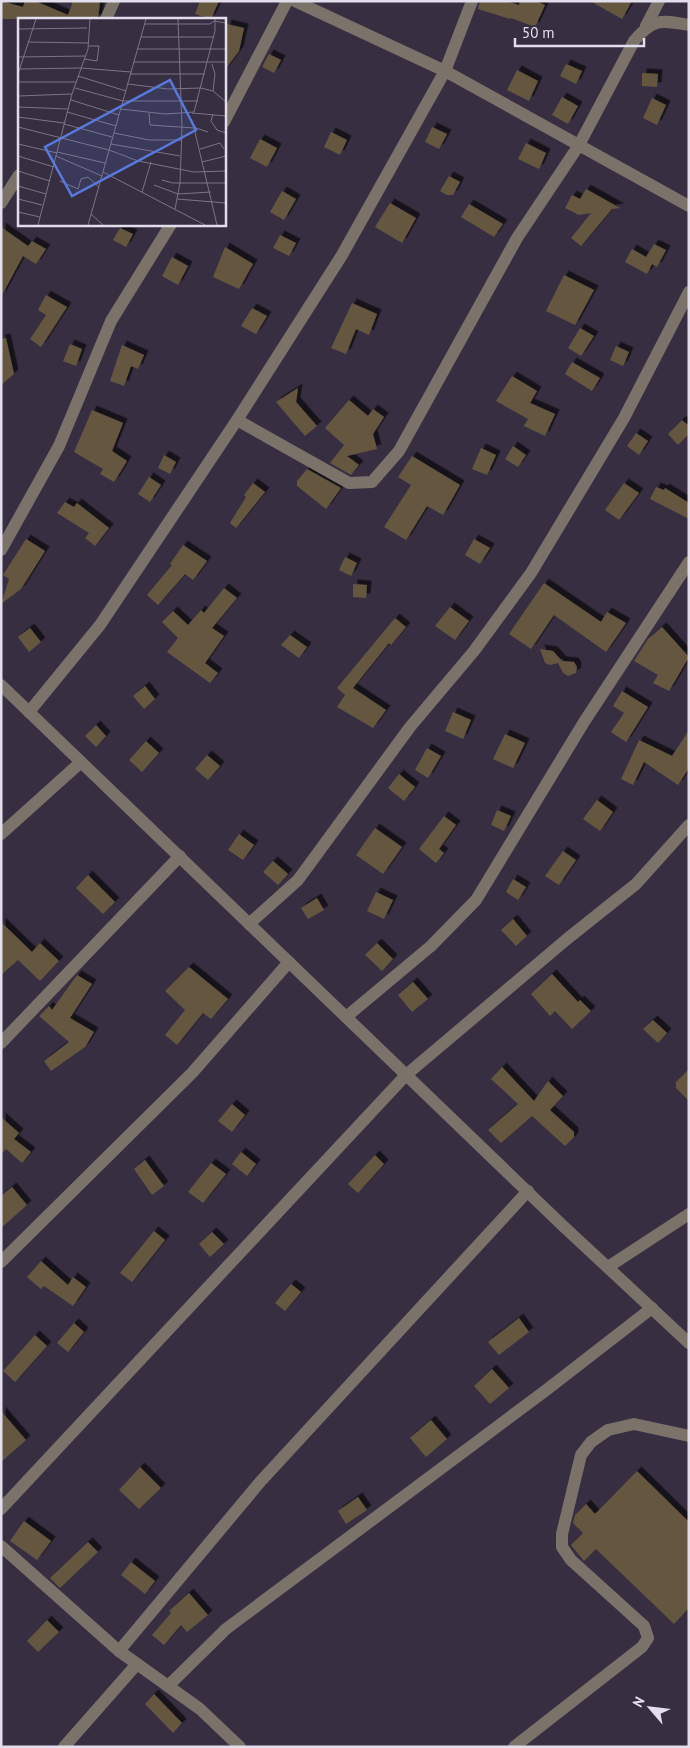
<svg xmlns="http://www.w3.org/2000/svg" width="690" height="1748" font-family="'PT Sans',sans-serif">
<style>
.building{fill:#655641;filter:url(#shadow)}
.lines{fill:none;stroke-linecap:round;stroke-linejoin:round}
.minor{stroke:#7b736a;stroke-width:12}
.inset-road{fill:none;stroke:#7c7486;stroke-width:1}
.view{fill:#5879de;fill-opacity:0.15;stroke:#5879de;stroke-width:2.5}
.inset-edge{fill:none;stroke:#e3deeb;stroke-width:2.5}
</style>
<defs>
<filter id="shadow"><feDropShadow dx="4.5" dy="-4.5" stdDeviation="0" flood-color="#0009"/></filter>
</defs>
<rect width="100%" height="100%" fill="#372e42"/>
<g class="building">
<path d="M 1,1 L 23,7 L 25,1 L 35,1 L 68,15 L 73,1 L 100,1 L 98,19 L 1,19 Z"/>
<path d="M 200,1 L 219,1 L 211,19 L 195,14 Z"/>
<path d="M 480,1 L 506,1 L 519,5 L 520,1 L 536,1 L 545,5 L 535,27 L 511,18 L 510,19 L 478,9 Z"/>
<path d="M 590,1 L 632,1 L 622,19 Z"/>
<path d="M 227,24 L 244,28 L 239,51 L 224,71 L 224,39 Z"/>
<path d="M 269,54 L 281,60 L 274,73 L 262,67 Z"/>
<path d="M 566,64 L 582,71 L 576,84 L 560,76 Z"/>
<path d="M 517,70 L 538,81 L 529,101 L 507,90 Z"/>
<path d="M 642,73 L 658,74 L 657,87 L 642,86 Z"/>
<path d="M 562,97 L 578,106 L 568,124 L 552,115 Z"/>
<path d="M 652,98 L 666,105 L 657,125 L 643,118 Z"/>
<path d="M 432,127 L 447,134 L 439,149 L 425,142 Z"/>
<path d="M 331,132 L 347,140 L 340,155 L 324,147 Z"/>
<path d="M 260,139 L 277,148 L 267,167 L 250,158 Z"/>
<path d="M 526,143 L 546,153 L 539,169 L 518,159 Z"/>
<path d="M 449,176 L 460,182 L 453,195 L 447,195 L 440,191 Z"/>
<path d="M 586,189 L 620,208 L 612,209 L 581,246 L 571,238 L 591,213 L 579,215 L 565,208 L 572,195 L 580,199 Z"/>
<path d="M 282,191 L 296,199 L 284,220 L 270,212 Z"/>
<path d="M 390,203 L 416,218 L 402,243 L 375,227 Z"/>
<path d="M 469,204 L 503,224 L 494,237 L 461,217 Z"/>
<path d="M 1,227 L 28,246 L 26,249 L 32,241 L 46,249 L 36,264 L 23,256 L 1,297 Z"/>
<path d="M 120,228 L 133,234 L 126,247 L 113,240 Z"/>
<path d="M 280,235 L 296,243 L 289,256 L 273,248 Z"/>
<path d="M 654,244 L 666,250 L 657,267 L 652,264 L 647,274 L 625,262 L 632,249 L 646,257 Z"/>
<path d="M 225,247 L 253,264 L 239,289 L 213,277 Z"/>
<path d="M 172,257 L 188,266 L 178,285 L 162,276 Z"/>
<path d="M 564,275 L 594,290 L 575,325 L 546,311 Z"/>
<path d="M 46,295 L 67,307 L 41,347 L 30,339 L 46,315 L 38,310 Z"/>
<path d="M 352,303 L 377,314 L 369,335 L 356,329 L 346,354 L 331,348 Z"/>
<path d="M 252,308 L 267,316 L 256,334 L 241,326 Z"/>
<path d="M 580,328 L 594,336 L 581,356 L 568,348 Z"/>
<path d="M 6,338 L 14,374 L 1,385 L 1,339 Z"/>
<path d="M 70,344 L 82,349 L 76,366 L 63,361 Z"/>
<path d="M 122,345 L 144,355 L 138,369 L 131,366 L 124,386 L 110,381 Z"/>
<path d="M 616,346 L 629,352 L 623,366 L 610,360 Z"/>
<path d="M 572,362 L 600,378 L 592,391 L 565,374 Z"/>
<path d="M 512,376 L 537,391 L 530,403 L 555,414 L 545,436 L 524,426 L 528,419 L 496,401 Z"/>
<path d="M 298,388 L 296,402 L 317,426 L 305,436 L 276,402 Z"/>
<path d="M 349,400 L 368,416 L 373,409 L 384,417 L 373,434 L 377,449 L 347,456 L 359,465 L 351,475 L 330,463 L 344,445 L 325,428 Z"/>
<path d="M 92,410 L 123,423 L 112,451 L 127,461 L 114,482 L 100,474 L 103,469 L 74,452 Z"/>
<path d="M 682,420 L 689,426 L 689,434 L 678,445 L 668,434 Z"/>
<path d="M 636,433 L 648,441 L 639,455 L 627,446 Z"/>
<path d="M 513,446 L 526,455 L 518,467 L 505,459 Z"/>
<path d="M 481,448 L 496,455 L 487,475 L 472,469 Z"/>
<path d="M 164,455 L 176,462 L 170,474 L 158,468 Z"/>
<path d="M 412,456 L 460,485 L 443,515 L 427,506 L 406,540 L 384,527 L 411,485 L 398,477 Z"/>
<path d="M 307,469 L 341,488 L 326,509 L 297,486 L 297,481 Z"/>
<path d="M 149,477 L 161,485 L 150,502 L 138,494 Z"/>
<path d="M 253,483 L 265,492 L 236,528 L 230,523 L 246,497 L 244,495 Z"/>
<path d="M 624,483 L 639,493 L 619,520 L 605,510 Z"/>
<path d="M 656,487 L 664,490 L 665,488 L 689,503 L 689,519 L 650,499 Z"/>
<path d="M 65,502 L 74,507 L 77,503 L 109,528 L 95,546 L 85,538 L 89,533 L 57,513 Z"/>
<path d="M 26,539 L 45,551 L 21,589 L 1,604 L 9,579 L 3,575 Z"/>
<path d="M 474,539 L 490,548 L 480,564 L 465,555 Z"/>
<path d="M 183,545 L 207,561 L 193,580 L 185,574 L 158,605 L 147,595 L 172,565 L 170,564 Z"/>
<path d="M 345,557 L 357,563 L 351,576 L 339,570 Z"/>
<path d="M 544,583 L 601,622 L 607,612 L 626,623 L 606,652 L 554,615 L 531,649 L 509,634 Z"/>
<path d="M 353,584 L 367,585 L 366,598 L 353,597 Z"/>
<path d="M 224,588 L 237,598 L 212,628 L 224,636 L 205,663 L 218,673 L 210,683 L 167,652 L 178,638 L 162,622 L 173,611 L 188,625 L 201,610 L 204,613 Z"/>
<path d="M 450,607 L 469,621 L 455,640 L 435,626 Z"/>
<path d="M 395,618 L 406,627 L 391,645 L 389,643 L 353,688 L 386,710 L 373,728 L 337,707 L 345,695 L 337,688 Z"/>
<path d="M 662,627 L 689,657 L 669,691 L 653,683 L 658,675 L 634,661 L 648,639 Z"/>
<path d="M 30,628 L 41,642 L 29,652 L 18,637 Z"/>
<path d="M 290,635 L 307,647 L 299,658 L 281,645 Z"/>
<path d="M 540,649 L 553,651 L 562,661 L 574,662 L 577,667 L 576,673 L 568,676 L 563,673 L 558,663 L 550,665 L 545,663 Z"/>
<path d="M 145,686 L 155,699 L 144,709 L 133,696 Z"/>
<path d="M 622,691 L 648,707 L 626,742 L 611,732 L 624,713 L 613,706 Z"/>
<path d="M 453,712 L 471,720 L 463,739 L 445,731 Z"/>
<path d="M 96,725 L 106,736 L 96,747 L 85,736 Z"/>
<path d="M 689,730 L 689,768 L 678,785 L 644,762 L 633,785 L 621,779 L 639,740 L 672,756 Z"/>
<path d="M 505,734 L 525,743 L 513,768 L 493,759 Z"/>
<path d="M 146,741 L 159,753 L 142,772 L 129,760 Z"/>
<path d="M 427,748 L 441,756 L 428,778 L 415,770 Z"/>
<path d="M 207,755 L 220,766 L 208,780 L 195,769 Z"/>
<path d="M 399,774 L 415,787 L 404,801 L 388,788 Z"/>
<path d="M 597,800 L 613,812 L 600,831 L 583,819 Z"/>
<path d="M 497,810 L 511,816 L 504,831 L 491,825 Z"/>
<path d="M 444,816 L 456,825 L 439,849 L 444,853 L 436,863 L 419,849 Z"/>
<path d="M 375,828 L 402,847 L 383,874 L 356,855 Z"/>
<path d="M 239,834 L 254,845 L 243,860 L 228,850 Z"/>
<path d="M 563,851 L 576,860 L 559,885 L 545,876 Z"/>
<path d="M 273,861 L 288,874 L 278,885 L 263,872 Z"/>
<path d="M 88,875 L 115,902 L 103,914 L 76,888 Z"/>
<path d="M 513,879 L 526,887 L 518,900 L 506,892 Z"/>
<path d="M 376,892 L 393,900 L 384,919 L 367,911 Z"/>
<path d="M 317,898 L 324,910 L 308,919 L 301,908 Z"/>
<path d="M 513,919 L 527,936 L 516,946 L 501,930 Z"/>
<path d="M 1,922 L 32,952 L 40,943 L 59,961 L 40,981 L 18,960 L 1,975 Z"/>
<path d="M 377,943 L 393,959 L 382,971 L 365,955 Z"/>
<path d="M 189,967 L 228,999 L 211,1019 L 203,1013 L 177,1045 L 165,1035 L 185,1010 L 165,991 Z"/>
<path d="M 552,974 L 578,1002 L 580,1000 L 591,1011 L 572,1029 L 555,1011 L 550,1016 L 531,994 Z"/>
<path d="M 77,975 L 92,984 L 70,1018 L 94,1032 L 85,1047 L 51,1071 L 44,1061 L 69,1042 L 39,1016 L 49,1006 L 52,1010 Z"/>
<path d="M 413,982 L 428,999 L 412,1012 L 398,995 Z"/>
<path d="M 653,1020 L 667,1033 L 658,1043 L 643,1029 Z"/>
<path d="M 502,1067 L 534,1101 L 548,1081 L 563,1096 L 550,1110 L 574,1132 L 574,1137 L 565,1146 L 532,1116 L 501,1143 L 488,1130 L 518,1104 L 491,1079 Z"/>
<path d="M 689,1069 L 689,1101 L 676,1088 L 676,1082 Z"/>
<path d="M 232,1104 L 245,1115 L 232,1132 L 218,1121 Z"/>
<path d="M 1,1117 L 19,1133 L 14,1139 L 31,1152 L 22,1163 L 6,1149 L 1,1154 Z"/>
<path d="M 241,1152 L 256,1164 L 247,1176 L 232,1164 Z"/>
<path d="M 375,1155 L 384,1164 L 358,1193 L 348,1184 Z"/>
<path d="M 145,1160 L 164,1186 L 152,1195 L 134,1169 Z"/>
<path d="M 211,1163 L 226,1174 L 203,1203 L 188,1192 Z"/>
<path d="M 12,1187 L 27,1205 L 1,1228 L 1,1196 Z"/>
<path d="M 154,1231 L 165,1240 L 132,1282 L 120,1273 Z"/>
<path d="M 212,1232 L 224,1244 L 210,1257 L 199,1244 Z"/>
<path d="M 41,1261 L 68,1285 L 73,1277 L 86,1287 L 73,1306 L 44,1286 L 41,1289 L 27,1277 Z"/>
<path d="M 291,1284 L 301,1292 L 285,1311 L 275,1303 Z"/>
<path d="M 519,1318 L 529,1332 L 499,1355 L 488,1342 Z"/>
<path d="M 74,1323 L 84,1332 L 68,1352 L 57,1343 Z"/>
<path d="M 35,1335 L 47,1346 L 15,1382 L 3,1371 Z"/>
<path d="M 492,1369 L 509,1388 L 490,1404 L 474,1386 Z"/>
<path d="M 1,1411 L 26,1440 L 1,1462 Z"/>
<path d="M 431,1420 L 447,1439 L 426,1457 L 410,1438 Z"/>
<path d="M 140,1467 L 161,1488 L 139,1509 L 119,1490 Z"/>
<path d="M 637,1471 L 689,1522 L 689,1608 L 674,1624 L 596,1549 L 584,1561 L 571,1545 L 583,1533 L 573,1523 L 575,1515 L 586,1504 L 595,1514 Z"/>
<path d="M 358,1497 L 367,1510 L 346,1524 L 338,1511 Z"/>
<path d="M 24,1521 L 51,1541 L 37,1560 L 10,1541 Z"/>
<path d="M 88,1542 L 98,1552 L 60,1588 L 50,1578 Z"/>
<path d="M 131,1562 L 155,1581 L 145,1594 L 121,1575 Z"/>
<path d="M 189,1593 L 208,1615 L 187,1632 L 181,1625 L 164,1645 L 152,1635 L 171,1613 L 169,1611 Z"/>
<path d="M 47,1620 L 59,1632 L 38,1652 L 27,1641 Z"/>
<path d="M 154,1694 L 182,1723 L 173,1733 L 145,1704 Z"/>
</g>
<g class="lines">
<g class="minor">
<path d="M 295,1 L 445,71 L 689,206"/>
<path d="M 106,19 L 114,1"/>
<path d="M 646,26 L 659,1"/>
<path d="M 224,122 L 287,1"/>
<path d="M 1,203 L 19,175"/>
<path d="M 237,420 L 349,483 L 372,482 L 399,451 L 517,238 L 579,145 L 634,41 C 653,18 661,20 689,25"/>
<path d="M 1,550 L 59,446 L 111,321 L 171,224"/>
<path d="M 1,685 L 561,1224 L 689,1343"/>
<path d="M 29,712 L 100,625 L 237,420 L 342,255 L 445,71 L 472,1"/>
<path d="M 1,834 L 81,762"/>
<path d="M 249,924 L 298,880 L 410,727 L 474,651 L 531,573 L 624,418 L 689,292"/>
<path d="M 346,1017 L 431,946 L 476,900 L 584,722 L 689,562"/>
<path d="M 1,1043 L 180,856"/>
<path d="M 1,1262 L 192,1073 L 289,962"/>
<path d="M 608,1267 L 689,1214"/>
<path d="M 1,1509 L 406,1075 L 567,939 L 636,884 L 689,825"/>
<path d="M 1,1546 L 119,1651 L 200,1709 L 240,1747"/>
<path d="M 119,1651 L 260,1482 L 528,1191"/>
<path d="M 168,1686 L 226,1629 L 545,1391 L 652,1308"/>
<path d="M 64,1747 L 137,1664"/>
<path d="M 514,1747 L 642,1647 L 648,1638 L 644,1626 L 571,1560 L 562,1547 L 562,1534 L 581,1455 L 591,1442 L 608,1430 L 634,1424 L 689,1436"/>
</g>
</g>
<g transform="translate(18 18)">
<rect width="208" height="208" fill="#372e42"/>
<path class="inset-road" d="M 127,6 L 192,6 L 196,3 L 208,5M 0,11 L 69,10M 123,19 L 196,19M 10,24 L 70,25M 120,31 L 208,31M 0,39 L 67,38M 66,41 L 79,43 L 81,28 L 71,28M 116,44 L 208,44M 194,46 L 197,56 L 195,73M 2,51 L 63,50 L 113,54M 0,56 L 18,1M 112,56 L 187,56M 60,58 L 108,73M 0,64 L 58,64M 110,66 L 150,71 L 183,70 L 195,73 L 208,84M 57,70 L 105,83 L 180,83M 0,78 L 54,76M 53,82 L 101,97M 0,89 L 50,91M 103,91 L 147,96 L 176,94 L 197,13 L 197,1M 49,94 L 98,108M 131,95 L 132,107 L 176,110 L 199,207M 174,95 L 208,98M 195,96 L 193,103 L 199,112 L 208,115M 0,99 L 46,105M 46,106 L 94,119M 0,109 L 91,132 L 120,143 L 176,154 L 208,153M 175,109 L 190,114M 96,115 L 131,122 L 164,122M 0,126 L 39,135M 93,126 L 162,138M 182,131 L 202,125 L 206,131M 39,134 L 87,145M 0,138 L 36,149M 38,138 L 84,158M 184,144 L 208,138M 0,153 L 32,163M 85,154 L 187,207M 144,162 L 155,165 L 208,165M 42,163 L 60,171 L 63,161 L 70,159 L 81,169M 136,167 L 160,176 L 193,174M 0,168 L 28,176M 124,174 L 133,144M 0,181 L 24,187M 159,181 L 208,185M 157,191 L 162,165 L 164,109 L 160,1M 0,194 L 22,199M 73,196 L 85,207M 20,207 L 54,76 L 70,31 L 72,1M 70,207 L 128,1"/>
<path class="view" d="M 152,62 L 178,112 L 54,178 L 27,129 Z"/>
<rect width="208" height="208" class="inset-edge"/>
</g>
<rect width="690" height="1748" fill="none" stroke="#e3deeb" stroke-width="5"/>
<g transform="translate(650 1708) rotate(298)" stroke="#372e42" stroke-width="4" paint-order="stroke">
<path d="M0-4L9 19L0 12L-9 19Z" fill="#e3deeb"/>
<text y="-8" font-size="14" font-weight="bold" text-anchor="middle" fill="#e3deeb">N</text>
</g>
<path d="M515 38v8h129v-8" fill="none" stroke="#e3deeb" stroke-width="2.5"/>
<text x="522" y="38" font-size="15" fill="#e3deeb" stroke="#372e42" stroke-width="4" paint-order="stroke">50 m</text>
</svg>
